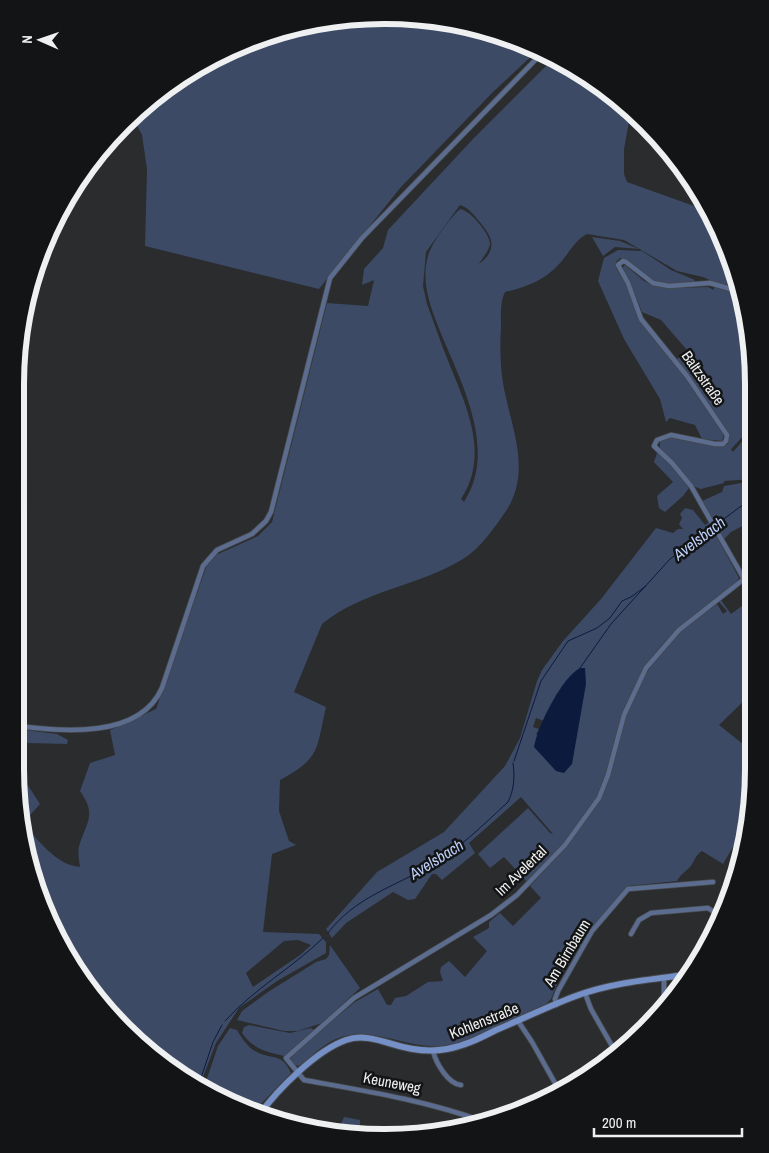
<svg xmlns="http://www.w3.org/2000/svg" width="769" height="1153" font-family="'Archivo Narrow',sans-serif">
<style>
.green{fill:#3c4a66;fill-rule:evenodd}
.water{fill:#0c1a3e}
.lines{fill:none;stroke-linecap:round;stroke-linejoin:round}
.stream{stroke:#0c1a3e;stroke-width:1}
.minor-casing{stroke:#464749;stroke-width:6}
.secondary-casing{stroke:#464749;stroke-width:8}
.minor{stroke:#5b6c8f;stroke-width:4.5}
.secondary{stroke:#758fc7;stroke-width:6}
.labels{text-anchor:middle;stroke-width:5;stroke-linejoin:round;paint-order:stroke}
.street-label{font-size:15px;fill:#eff0f1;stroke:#131415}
.water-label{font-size:16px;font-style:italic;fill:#bdd0f9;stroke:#131415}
.rim{fill:none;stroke:#eff0f1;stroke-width:6}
</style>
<rect width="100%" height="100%" fill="#2a2c2e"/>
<g class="green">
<path d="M 384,15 C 437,20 491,25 538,50 L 493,92 L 401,187 L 319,289 L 145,246 L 147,169 L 142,135 L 132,116 L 179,77 L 243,43 L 312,22 Z"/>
<path d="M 554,58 L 590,77 L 631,111 L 624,149 L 624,174 L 627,182 L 708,211 C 746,281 755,347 753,426 L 731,449 L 733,452 L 753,429 L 753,479 L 724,481 L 724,483 L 701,489 L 693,486 L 660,449 L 660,441 L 671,437 L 722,446 L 728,444 L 729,436 L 677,359 L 687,350 L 661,320 L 642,312 L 629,279 L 622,268 L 625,265 L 644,281 L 652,285 L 675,288 L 708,287 L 714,290 L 714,287 L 726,291 L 727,288 L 703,277 L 677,271 L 624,240 L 587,234 C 577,239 572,248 565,257 C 549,278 531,286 505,292 C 500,302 501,314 501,326 C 500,344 500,364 503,383 C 510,425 533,470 506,511 C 494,528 481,548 463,559 C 419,586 362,591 322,624 L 294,692 L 326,707 C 316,750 321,758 280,780 L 279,811 L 289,841 L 296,845 L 272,854 L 263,932 L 319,934 L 326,942 L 326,953 L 277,981 L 239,1008 L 216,1043 L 200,1085 L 159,1061 L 77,974 L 46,911 L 30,861 L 24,824 C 38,840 56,865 80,867 C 79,860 77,850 80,843 C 88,820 96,814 80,791 L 90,763 L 115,755 L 110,730 L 156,709 L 207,565 L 216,555 L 258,536 L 272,522 L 327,303 L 368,306 L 374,280 L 362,285 L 364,269 L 383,248 L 388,230 L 473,139 ZM 460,205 C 469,208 473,214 478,220 C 492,236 499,249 479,264 C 482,258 490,250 490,243 C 489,233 470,210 460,209 C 450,218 431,244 428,256 C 420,284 432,311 442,336 C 463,386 497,451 464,502 L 461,499 C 491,453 465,404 447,358 C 440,341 434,322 427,304 L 423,286 L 426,252 ZM 298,940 L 311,945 L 300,955 L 253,987 L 246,973 L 284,941 Z"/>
<path d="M 592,237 L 620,241 L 639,249 L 615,247 L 603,256 Z"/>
<path d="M 618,250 L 642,251 L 671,270 L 695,280 L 693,283 C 681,283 664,287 653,281 C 641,275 634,261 620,258 L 616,262 L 616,268 L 626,284 L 638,316 L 685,375 L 724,434 L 722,441 L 702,439 L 695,425 L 670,418 L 666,422 L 660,399 L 624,339 L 598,281 L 604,258 Z"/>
<path d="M 657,453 L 670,462 L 689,488 L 683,496 L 665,512 L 659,508 L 657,496 L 673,482 L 654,462 Z"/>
<path d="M 753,481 L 752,521 L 731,532 L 724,539 L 702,501 L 722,492 L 724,486 Z"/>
<path d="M 685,508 L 693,510 L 705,525 L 709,522 L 739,578 C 730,592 711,603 697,613 C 666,636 641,665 628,703 C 644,676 660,650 683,629 C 695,618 705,613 717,604 L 723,614 L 727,611 L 719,602 L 721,600 L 731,614 L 746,603 L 751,608 L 749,696 L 719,725 L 748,748 L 747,823 L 723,864 L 702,851 C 694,856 695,862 689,868 C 684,873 680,875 677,881 L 628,886 L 594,926 L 559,979 L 551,999 L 542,1008 C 515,1019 469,1044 442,1046 C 404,1049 365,1021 330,1042 C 319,1048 310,1058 299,1066 L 293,1064 L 290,1059 L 300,1047 L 355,1002 L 378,989 L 387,1005 L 391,1005 L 395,998 L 406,996 L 428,982 L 443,981 L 440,972 L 441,967 L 449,961 L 465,977 L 487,951 L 473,937 L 489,928 L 489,922 L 500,913 L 513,926 L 541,898 L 530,886 L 560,854 L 555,852 L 527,882 L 504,857 L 490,868 L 478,854 L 528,808 L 550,833 L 553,834 L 521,797 L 469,843 L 475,853 L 442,880 L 436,874 L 432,874 L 415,899 L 408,900 L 393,892 L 346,923 L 332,938 L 326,929 L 377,872 L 444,832 L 505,766 L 520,738 L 537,681 L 542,670 L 563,641 L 601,599 L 656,528 L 673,533 L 678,529 L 683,529 L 679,524 L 682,518 L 680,514 ZM 557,693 L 575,738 L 572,764 L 536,734 L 539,729 L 533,727 L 536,718 L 544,721 Z"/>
<path d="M 16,729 L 57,734 L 68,740 L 67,744 L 28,743 L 15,739 Z"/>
<path d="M 16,773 L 25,781 L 40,804 L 24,822 Z"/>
<path d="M 330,945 L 360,988 L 322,1023 L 298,1031 L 284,1031 L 237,1020 L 242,1011 L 268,992 L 316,962 L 326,959 L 329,955 Z"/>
<path d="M 249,1025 L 290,1033 L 311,1028 L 314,1030 L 284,1056 C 266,1052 253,1049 242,1033 L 244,1027 Z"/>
<path d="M 230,1028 L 237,1030 C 242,1039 249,1049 259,1053 C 275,1060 282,1053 291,1073 L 253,1112 L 243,1110 L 204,1087 L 218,1046 Z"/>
<path d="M 344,1117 L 360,1120 L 360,1137 L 338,1132 Z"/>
</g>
<path class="water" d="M 580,668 L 585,668 L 586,684 L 572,764 L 564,773 L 556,771 L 534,747 C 537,727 562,677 580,668 Z"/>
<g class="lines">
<g class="stream">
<path d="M 580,668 L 611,624 L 670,559 L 752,498"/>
<path d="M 514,761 L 541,681 L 568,641 L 597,628 L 610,618 L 622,601 L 631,597 L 646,586"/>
<path d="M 328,933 C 354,898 393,887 430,866 C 459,849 483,825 508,802 C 514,790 515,777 513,763"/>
<path d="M 225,1021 C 254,989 292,968 323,938"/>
<path d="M 199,1084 L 213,1042 L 222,1025"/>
</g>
<defs>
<g id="minor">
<path d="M 16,726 C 61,731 139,740 162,688 L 203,566 L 217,550 L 252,534 L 266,521 L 271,512 L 330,278 L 362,238 L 543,52"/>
<path d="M 631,934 L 639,920 L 651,913 L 708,908 L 720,916"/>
<path d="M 711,939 L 723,910"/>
<path d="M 664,977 L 664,1004"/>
<path d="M 585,993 L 591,1009 L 616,1053"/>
<path d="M 556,1005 L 555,999 L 558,991 L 592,931 L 628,889 L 713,882"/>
<path d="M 518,1021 L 532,1042 L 560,1092"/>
<path d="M 433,1051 C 436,1063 448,1084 461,1085"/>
<path d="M 482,1121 C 424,1100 365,1091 304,1080 L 286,1058 L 354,998 L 491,915 L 517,895 L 565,845 L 599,798 L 608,775 L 624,715 L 646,668 L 679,630 L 744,579 L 691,486 L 672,463 L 654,446 L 657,440 L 671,435 L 715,444 L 723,444 L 726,441 L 727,435 L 687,376 L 641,319 L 628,283 L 618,265 L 623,261 L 626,262 L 653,283 L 669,286 L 710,283 L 741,292"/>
</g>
<path id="secondary" d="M 260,1114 C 278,1089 317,1050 346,1040 C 368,1032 391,1046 413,1049 C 424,1051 436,1051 447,1049 C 465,1046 480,1038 496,1030 C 522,1019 547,1007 573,997 C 610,983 646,980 685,975"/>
</defs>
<use href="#minor" class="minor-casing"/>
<use href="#secondary" class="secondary-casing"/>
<use href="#minor" class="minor"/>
<use href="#secondary" class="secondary"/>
</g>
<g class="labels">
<g class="street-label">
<text transform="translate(703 378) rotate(55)" y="5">Baltzstraße</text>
<text transform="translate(521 871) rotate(-44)" y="5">Im Avelertal</text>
<text transform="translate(567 953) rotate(-59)" y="5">Am Birnbaum</text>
<text transform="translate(484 1021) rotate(-22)" y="5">Kohlenstraße</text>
<text transform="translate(392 1083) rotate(11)" y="5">Keuneweg</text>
</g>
<g class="water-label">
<text transform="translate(699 538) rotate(-37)" y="6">Avelsbach</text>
<text transform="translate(436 859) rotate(-32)" y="6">Avelsbach</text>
</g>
</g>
<path d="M0 0H769V1153H0ZM384 24H385A360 360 0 0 1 745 384V769A360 360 0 0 1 385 1129H384A360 360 0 0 1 24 769V384A360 360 0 0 1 384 24Z" fill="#131415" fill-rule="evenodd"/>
<path class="rim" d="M384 24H385A360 360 0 0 1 745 384V769A360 360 0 0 1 385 1129H384A360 360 0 0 1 24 769V384A360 360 0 0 1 384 24Z"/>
<g transform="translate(40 40) rotate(272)" stroke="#131415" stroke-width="4" paint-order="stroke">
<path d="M0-4L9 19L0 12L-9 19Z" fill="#eff0f1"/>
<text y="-8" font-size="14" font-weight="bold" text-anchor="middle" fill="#eff0f1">N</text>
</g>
<path d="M594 1128v8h148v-8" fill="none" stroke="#eff0f1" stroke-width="2.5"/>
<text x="602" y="1128" font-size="15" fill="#eff0f1" stroke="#131415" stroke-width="4" paint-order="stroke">200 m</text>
</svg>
